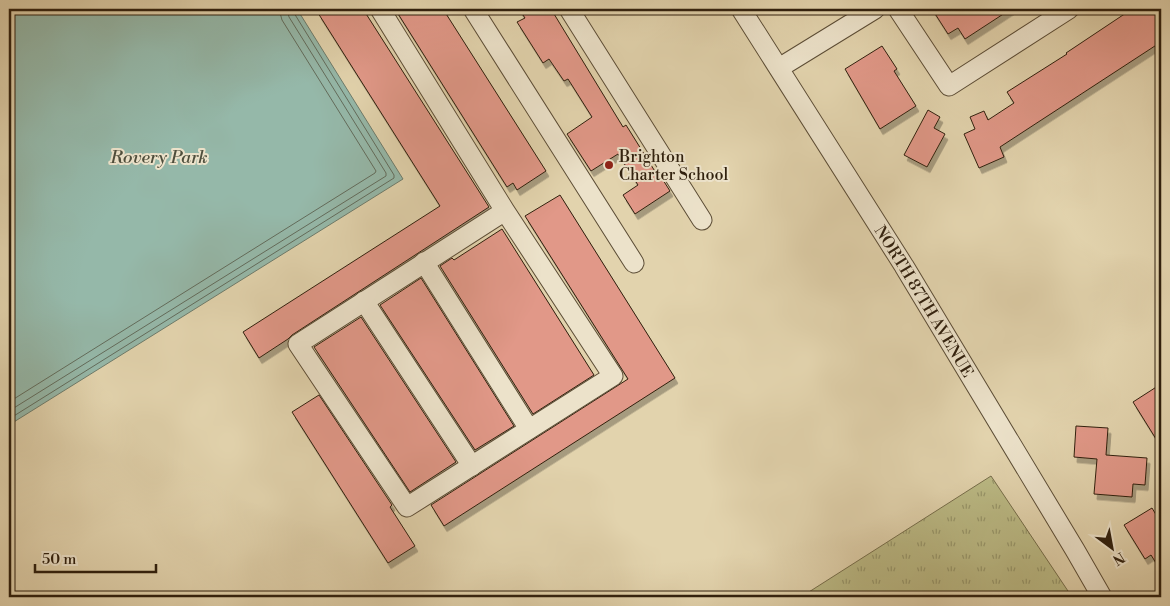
<svg xmlns="http://www.w3.org/2000/svg" width="1170" height="606" font-family="'Libre Bodoni',serif">
<style>
.park{fill:url(#park-tufts);stroke:#766d4a}
.water{fill:#95b8a9;stroke:#6d7b6b}
.lines{fill:none;stroke-linecap:round;stroke-linejoin:round}
.shore{stroke:#626c5c;stroke-width:1}
.building{fill:#e19888;stroke:#30200e;filter:url(#shadow)}
.minor-casing{stroke:#5c4d36;stroke-width:21}
.minor{stroke:#ece2ca;stroke-width:19}
.poi-dot{fill:#8f2418;stroke:#ece2ca;stroke-width:2}
.labels{text-anchor:middle;stroke-width:4;stroke-linejoin:round;paint-order:stroke}
.poi-label{font-size:16px;fill:#30200e;stroke:#ece2ca;text-anchor:start}
.street-label{font-size:16px;fill:#30200e;stroke:#ece2ca}
.water-label{font-size:18px;font-style:italic;fill:#4e4e3c;stroke:#ece2ca}
</style>
<defs>
<pattern id="park-tufts" width="24" height="20" patternUnits="userSpaceOnUse" patternTransform="scale(1.25)"><rect width="24" height="20" fill="#bbba85"/><path d="M3 7l-1-3M5 7V3M7 7l1-3M15 17l-1-3M17 17v-4M19 17l1-3" fill="none" stroke="#98976b"/></pattern>
<filter id="shadow"><feDropShadow dx="3" dy="5.5" stdDeviation="0" flood-color="#0004"/></filter>
</defs>
<rect width="100%" height="100%" fill="#e2d3ad"/>
<filter id="stains"><feTurbulence type="fractalNoise" baseFrequency=".004" numOctaves="4"/><feColorMatrix values="0 0 0 0 .2 0 0 0 0 .09 0 0 0 0 .02 0 0 0 .5 -.17"/></filter>
<radialGradient id="worn" r=".72"><stop offset=".6" stop-color="#630" stop-opacity="0"/><stop offset="1" stop-color="#630" stop-opacity=".3"/></radialGradient>
<path class="park" d="M 991,476 L 1072,597 L 801,597 Z"/>
<path class="water" d="M 9,9 L 297,9 L 403,179 L 9,425 Z"/>
<g class="lines">
<g class="shore">
<path d="M 9,402 L 375,173 L 376,171 L 282,20 L 279,9"/>
<path d="M 9,411 L 386,176 L 386,173 L 289,17 L 287,9"/>
<path d="M 9,419 L 394,178 L 394,175 L 294,13 L 293,9"/>
</g>
</g>
<g class="building">
<path d="M 325,9 L 363,9 L 489,207 L 292,335 L 288,339 L 259,358 L 243,332 L 440,206 L 318,13 Z"/>
<path d="M 395,9 L 443,9 L 546,171 L 517,190 L 513,183 L 507,187 Z"/>
<path d="M 519,9 L 551,9 L 623,127 L 626,125 L 656,173 L 658,172 L 670,191 L 635,214 L 623,195 L 638,185 L 618,154 L 591,171 L 567,134 L 592,117 L 568,79 L 564,81 L 549,59 L 543,63 L 517,22 L 525,18 Z"/>
<path d="M 932,9 L 1011,9 L 965,39 L 958,28 L 948,34 Z"/>
<path d="M 1132,9 L 1161,9 L 1161,42 L 1000,147 L 1004,157 L 979,168 L 964,134 L 975,129 L 970,117 L 984,111 L 988,120 L 1014,103 L 1007,92 L 1067,54 L 1066,53 Z"/>
<path d="M 882,46 L 897,69 L 894,71 L 916,106 L 880,129 L 845,69 Z"/>
<path d="M 928,110 L 940,117 L 934,128 L 945,134 L 927,167 L 904,155 Z"/>
<path d="M 560,195 L 675,378 L 444,526 L 431,505 L 628,379 L 525,216 Z"/>
<path d="M 502,229 L 594,375 L 533,414 L 440,266 L 452,258 L 454,260 Z"/>
<path d="M 421,278 L 514,426 L 475,450 L 380,305 Z"/>
<path d="M 361,317 L 456,462 L 410,492 L 314,347 Z"/>
<path d="M 1161,384 L 1161,447 L 1133,402 Z"/>
<path d="M 319,395 L 392,505 L 390,507 L 415,546 L 388,563 L 292,412 Z"/>
<path d="M 1076,426 L 1108,428 L 1106,455 L 1147,458 L 1145,485 L 1133,484 L 1132,497 L 1094,494 L 1097,459 L 1074,457 Z"/>
<path d="M 1152,508 L 1161,523 L 1161,571 L 1151,555 L 1145,559 L 1124,525 Z"/>
</g>
<g class="lines">
<defs>
<g id="minor">
<path d="M 380,9 L 505,211 L 613,376 L 407,507 L 298,344 L 505,211"/>
<path d="M 473,9 L 634,263"/>
<path d="M 569,9 L 702,220"/>
<path id="s1" d="M 741,9 L 904,266 L 1075,550 L 1102,597"/>
<path d="M 898,9 L 949,86 L 1069,9"/>
<path d="M 779,68 L 875,9"/>
<path d="M 424,262 L 529,429"/>
<path d="M 364,301 L 472,466"/>
</g>
</defs>
<use href="#minor" class="minor-casing"/>
<use href="#minor" class="minor"/>
</g>
<circle class="poi-dot" cx="609" cy="165" r="5"/>
<g class="labels">
<g class="poi-label">
<text x="619" y="162">Brighton<tspan x="619" dy="18">Charter School</tspan></text>
</g>
<g class="street-label">
<text dy="6" stroke="none"><textPath href="#s1" startOffset="345">NORTH 87TH AVENUE</textPath></text>
</g>
<g class="water-label">
<text x="159" y="163">Rovery Park</text>
</g>
</g>
<rect width="1170" height="606" fill="none" stroke="#e2d3ad" stroke-width="30"/>
<rect x="10" y="10" width="1150" height="586" fill="none" stroke="#30200e" stroke-width="2.5"/>
<rect x="15" y="15" width="1140" height="576" fill="none" stroke="#30200e"/>
<g transform="translate(1112 548) rotate(148)" stroke="#ece2ca" stroke-width="4" paint-order="stroke">
<path d="M0-4L9 19L0 12L-9 19Z" fill="#30200e"/>
<text y="-8" font-size="14" font-weight="bold" text-anchor="middle" fill="#30200e">N</text>
</g>
<path d="M35 564v8h121v-8" fill="none" stroke="#30200e" stroke-width="2.5"/>
<text x="42" y="564" font-size="15" fill="#30200e" stroke="#ece2ca" stroke-width="4" paint-order="stroke">50 m</text>
<rect width="100%" height="100%" filter="url(#stains)"/>
<rect width="100%" height="100%" fill="url(#worn)"/>
</svg>
